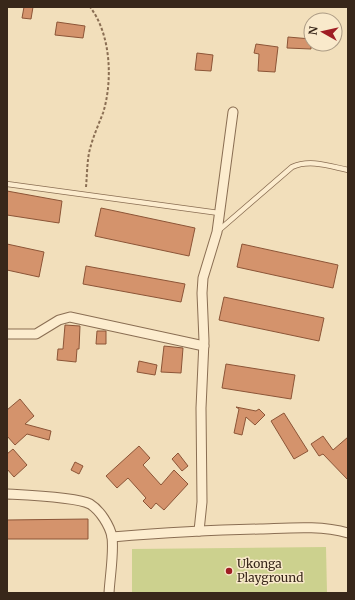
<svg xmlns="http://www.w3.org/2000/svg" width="355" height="600" font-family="Merriweather,serif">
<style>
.green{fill:#ccd18e}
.building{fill:#d4936c;stroke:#8c5537}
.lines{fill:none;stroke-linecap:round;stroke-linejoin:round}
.service-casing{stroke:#8a6e53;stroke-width:6}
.minor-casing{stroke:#8a6e53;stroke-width:11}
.path{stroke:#8a6e53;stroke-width:2;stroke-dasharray:3 2;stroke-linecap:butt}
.service{stroke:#fcecce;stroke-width:4.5}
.minor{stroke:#fcecce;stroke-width:9}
.poi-dot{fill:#9f1d24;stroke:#f9e9cb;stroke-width:1.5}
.labels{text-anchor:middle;stroke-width:3;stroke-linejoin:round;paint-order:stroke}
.poi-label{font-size:12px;fill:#38271a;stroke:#f9e9cb;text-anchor:start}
</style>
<rect width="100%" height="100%" fill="#f2dfbb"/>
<path class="green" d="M 326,547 L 327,593 L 132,593 L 132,549 Z"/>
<g class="building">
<path d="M 24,7 L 33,7 L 31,19 L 22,18 Z"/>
<path d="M 57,22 L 85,26 L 83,38 L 55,35 Z"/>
<path d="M 288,37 L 311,39 L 311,49 L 287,48 Z"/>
<path d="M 256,44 L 278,47 L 275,72 L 258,71 L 259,54 L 254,53 Z"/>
<path d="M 197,53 L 213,55 L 211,71 L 195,70 Z"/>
<path d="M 7,191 L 62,201 L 59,223 L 7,215 Z"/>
<path d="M 101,208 L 195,228 L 189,256 L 95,236 Z"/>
<path d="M 7,244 L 44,252 L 39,277 L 7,270 Z"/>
<path d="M 242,244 L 338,265 L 333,288 L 237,267 Z"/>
<path d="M 86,266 L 185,284 L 181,302 L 83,284 Z"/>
<path d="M 224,297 L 324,318 L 319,341 L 219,320 Z"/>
<path d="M 65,325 L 80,326 L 79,349 L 77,349 L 76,362 L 57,360 L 58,349 L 63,349 Z"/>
<path d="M 97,331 L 106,331 L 106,344 L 96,344 Z"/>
<path d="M 164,346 L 183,348 L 181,373 L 161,372 Z"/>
<path d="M 139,361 L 157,365 L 155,375 L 137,372 Z"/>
<path d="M 226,364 L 295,375 L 291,399 L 222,388 Z"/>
<path d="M 20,399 L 34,416 L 25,424 L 51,431 L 49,440 L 27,434 L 15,445 L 7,436 L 7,410 Z"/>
<path d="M 236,407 L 256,411 L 259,409 L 265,415 L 255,425 L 246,417 L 242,435 L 234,433 L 239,409 Z"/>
<path d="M 284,413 L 308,451 L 294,459 L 271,421 Z"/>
<path d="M 323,436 L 333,450 L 348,437 L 348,480 L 323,454 L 319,456 L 311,444 Z"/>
<path d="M 139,446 L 150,458 L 143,465 L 161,485 L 174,470 L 188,484 L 164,510 L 156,503 L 151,509 L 143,501 L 146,498 L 128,478 L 117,488 L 106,476 Z"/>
<path d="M 13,449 L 27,465 L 14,477 L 7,469 L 7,454 Z"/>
<path d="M 178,453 L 188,466 L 182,471 L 172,459 Z"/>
<path d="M 75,462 L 83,466 L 79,474 L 71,470 Z"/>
<path d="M 88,519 L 88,539 L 7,539 L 7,520 Z"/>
</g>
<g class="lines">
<defs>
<g id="service">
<path d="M 7,184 L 219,213"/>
<path d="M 218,231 L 292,167 C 310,159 329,166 348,170"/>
</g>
<g id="minor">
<path d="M 7,334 L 36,334 L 59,320 L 70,317 L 204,346"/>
<path d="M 7,494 C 25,495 76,497 90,504 C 100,510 110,526 112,537 C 114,553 110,576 109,593"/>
<path d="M 199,531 L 202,502 L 201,408 L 204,341 L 202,293 L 203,278 L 217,232 L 233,112"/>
<path d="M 112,537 C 161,533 211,530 260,529 C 290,528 320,525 348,533"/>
</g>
</defs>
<use href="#service" class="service-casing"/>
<use href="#minor" class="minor-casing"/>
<path class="path" d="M 86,187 C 87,176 87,164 89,153 C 92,139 98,126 103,113 C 113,81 111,34 90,7"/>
<use href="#service" class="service"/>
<use href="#minor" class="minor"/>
</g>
<circle class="poi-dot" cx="229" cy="571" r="4"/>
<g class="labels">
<g class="poi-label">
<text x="237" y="568">Ukonga<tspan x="237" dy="14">Playground</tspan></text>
</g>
</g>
<rect width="355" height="600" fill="none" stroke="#38271a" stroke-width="16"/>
<g transform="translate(323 32) rotate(278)"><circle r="19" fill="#f9e9cb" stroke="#ac9b84"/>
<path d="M0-3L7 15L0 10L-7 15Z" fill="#9f1d24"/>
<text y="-6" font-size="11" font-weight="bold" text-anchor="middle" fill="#38271a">N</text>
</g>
</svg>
